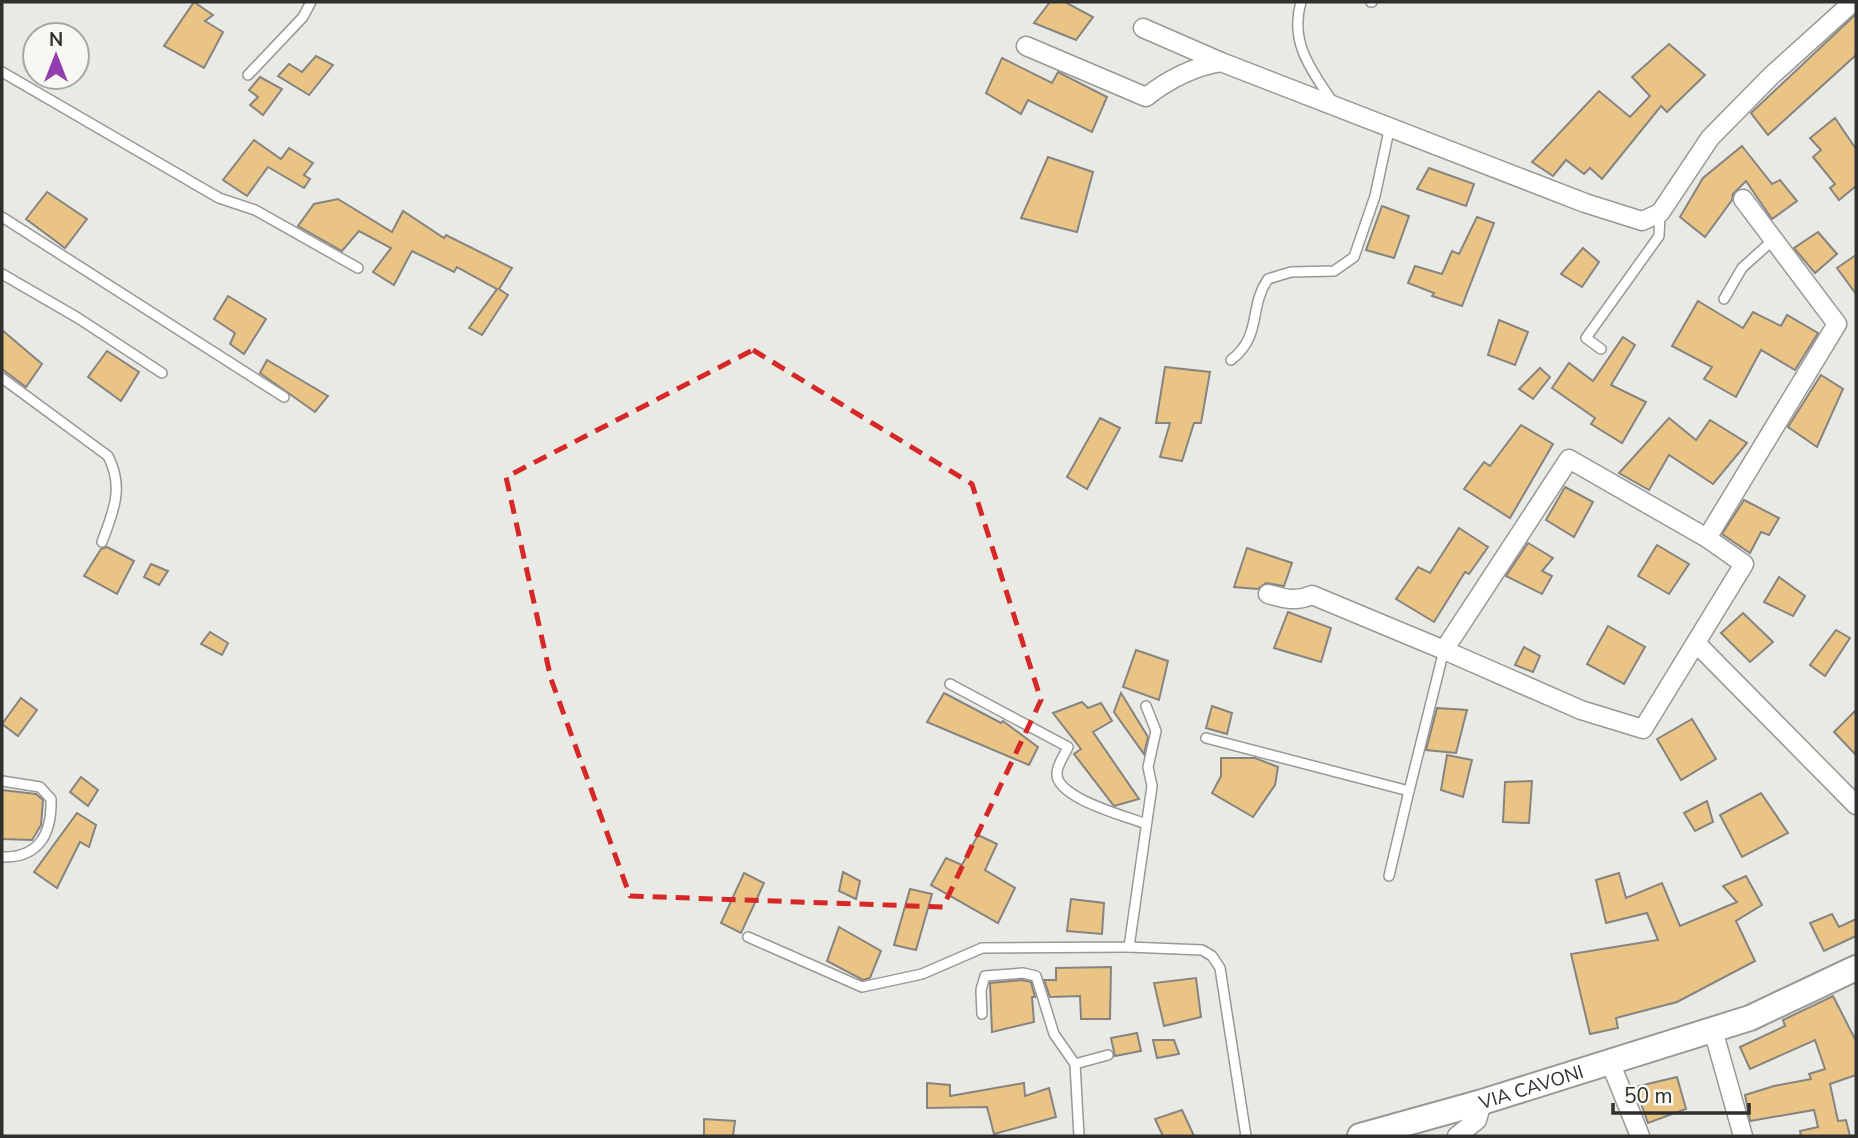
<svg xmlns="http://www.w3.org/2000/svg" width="1858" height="1138" font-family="'Nunito Sans',sans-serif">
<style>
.building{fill:#e9c485;stroke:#878480;stroke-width:2}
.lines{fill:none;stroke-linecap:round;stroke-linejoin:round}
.lane-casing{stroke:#989994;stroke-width:12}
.street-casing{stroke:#989994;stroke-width:21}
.secondary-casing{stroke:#989994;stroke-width:28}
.lane{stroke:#fff;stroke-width:9}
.street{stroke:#fff;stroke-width:18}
.secondary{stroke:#fff;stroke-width:24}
.marked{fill:none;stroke:#d62828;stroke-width:5;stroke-dasharray:14 9;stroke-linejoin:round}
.labels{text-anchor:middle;stroke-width:6;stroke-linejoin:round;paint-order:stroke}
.street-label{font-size:19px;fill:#2f2f2d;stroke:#f7f8f2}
</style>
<rect width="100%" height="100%" fill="#eaeae5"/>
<g class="building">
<path d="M 194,2 L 213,15 L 205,21 L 223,32 L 204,68 L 164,46 Z"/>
<path d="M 1050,2 L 1065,2 L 1093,17 L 1076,40 L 1034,23 Z"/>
<path d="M 1856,14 L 1856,55 L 1768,135 L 1751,113 Z"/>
<path d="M 1669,44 L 1705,75 L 1667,112 L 1661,106 L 1602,179 L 1590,168 L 1584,174 L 1566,160 L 1553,176 L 1532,162 L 1599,91 L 1630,117 L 1650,96 L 1632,77 Z"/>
<path d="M 316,56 L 333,65 L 309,95 L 278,76 L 289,64 L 302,72 Z"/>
<path d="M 1002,58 L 1052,83 L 1058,72 L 1107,97 L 1092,132 L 1028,100 L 1021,114 L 986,93 Z"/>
<path d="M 260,77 L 282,89 L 263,115 L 250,105 L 258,97 L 249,90 Z"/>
<path d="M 1835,118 L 1856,149 L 1856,186 L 1839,200 L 1830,188 L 1835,184 L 1813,157 L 1821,150 L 1810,138 Z"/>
<path d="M 254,140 L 281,159 L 289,148 L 313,163 L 304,175 L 310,179 L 304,188 L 268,167 L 247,196 L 223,180 Z"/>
<path d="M 1742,146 L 1772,184 L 1780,180 L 1797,201 L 1772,219 L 1746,181 L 1733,194 L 1732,200 L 1705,237 L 1680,217 L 1703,178 Z"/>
<path d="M 1048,157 L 1093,172 L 1077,232 L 1021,218 Z"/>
<path d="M 1429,168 L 1474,184 L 1466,206 L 1417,189 Z"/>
<path d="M 47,192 L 87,219 L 65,248 L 26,219 Z"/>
<path d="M 338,199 L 392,232 L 403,211 L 444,238 L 446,235 L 512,268 L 499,289 L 508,295 L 482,335 L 469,328 L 497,289 L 457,267 L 454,272 L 412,251 L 394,285 L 373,272 L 391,248 L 359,231 L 342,251 L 298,226 L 314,204 Z"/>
<path d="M 1382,206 L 1409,216 L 1394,258 L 1366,250 Z"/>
<path d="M 1477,217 L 1494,223 L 1462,306 L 1432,296 L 1434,293 L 1408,283 L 1415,266 L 1442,274 L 1452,251 L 1459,254 Z"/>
<path d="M 1818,232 L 1837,254 L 1815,273 L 1794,248 Z"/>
<path d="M 1583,248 L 1599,262 L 1582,287 L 1561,274 Z"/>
<path d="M 1856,255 L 1856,294 L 1837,268 Z"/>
<path d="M 228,296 L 266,319 L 244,354 L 230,344 L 235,333 L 214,319 Z"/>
<path d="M 1698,301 L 1743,328 L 1753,312 L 1781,326 L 1787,315 L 1818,333 L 1795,370 L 1761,350 L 1736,397 L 1704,379 L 1712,367 L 1672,346 Z"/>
<path d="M 1499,320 L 1528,332 L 1515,365 L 1488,355 Z"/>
<path d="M 2,330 L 42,364 L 26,387 L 2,369 Z"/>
<path d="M 1623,337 L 1635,345 L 1611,385 L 1646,402 L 1622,443 L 1591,424 L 1595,418 L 1552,388 L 1569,363 L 1593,381 Z"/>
<path d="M 107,351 L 139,372 L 121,401 L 88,377 Z"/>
<path d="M 267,360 L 328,396 L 315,412 L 260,373 Z"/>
<path d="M 1165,367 L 1210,372 L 1201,423 L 1194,423 L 1182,461 L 1160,457 L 1170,423 L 1156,423 Z"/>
<path d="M 1540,368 L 1550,377 L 1533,399 L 1519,389 Z"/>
<path d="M 1821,375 L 1843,389 L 1817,447 L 1788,427 Z"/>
<path d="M 1100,418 L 1120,428 L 1087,489 L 1067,477 Z"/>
<path d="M 1669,418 L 1696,440 L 1710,420 L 1747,443 L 1713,484 L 1669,455 L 1649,490 L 1619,473 Z"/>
<path d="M 1521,425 L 1553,444 L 1510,518 L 1464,489 L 1484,462 L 1490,466 Z"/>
<path d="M 1565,487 L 1593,502 L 1574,537 L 1546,520 Z"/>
<path d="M 1744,500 L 1779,518 L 1769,535 L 1761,532 L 1750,553 L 1722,534 Z"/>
<path d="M 1459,528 L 1488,547 L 1469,574 L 1465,572 L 1434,622 L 1396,599 L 1418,567 L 1430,573 Z"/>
<path d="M 1528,543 L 1553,558 L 1542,571 L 1552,576 L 1542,594 L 1506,576 Z"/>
<path d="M 1657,545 L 1689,564 L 1669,594 L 1638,576 Z"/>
<path d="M 107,547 L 134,561 L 117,594 L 84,576 L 101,549 Z"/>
<path d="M 1247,548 L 1292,563 L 1284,586 L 1266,583 L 1258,589 L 1234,587 Z"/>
<path d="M 151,564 L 168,571 L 159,585 L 144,577 Z"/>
<path d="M 1779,577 L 1805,596 L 1793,616 L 1764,602 Z"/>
<path d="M 1288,612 L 1331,628 L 1321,662 L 1274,648 Z"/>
<path d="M 1743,613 L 1773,642 L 1750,662 L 1721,633 Z"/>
<path d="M 1608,626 L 1645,647 L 1624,684 L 1587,664 Z"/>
<path d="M 1836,630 L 1850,638 L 1825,676 L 1810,665 Z"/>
<path d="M 210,632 L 228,643 L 222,655 L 201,644 Z"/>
<path d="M 1524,647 L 1540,656 L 1533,672 L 1515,665 Z"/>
<path d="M 1136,650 L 1168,661 L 1159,700 L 1123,687 Z"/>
<path d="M 944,693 L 1001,723 L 1003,721 L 1038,747 L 1029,765 L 927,722 Z"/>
<path d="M 1121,693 L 1148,737 L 1144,754 L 1114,712 Z"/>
<path d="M 21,698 L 37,710 L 18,736 L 2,724 Z"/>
<path d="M 1082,702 L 1088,708 L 1101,703 L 1112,721 L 1093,732 L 1139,799 L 1114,806 L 1074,754 L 1081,749 L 1053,713 Z"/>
<path d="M 1212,706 L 1232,713 L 1227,734 L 1206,728 Z"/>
<path d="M 1437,708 L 1467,710 L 1456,753 L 1426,750 Z"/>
<path d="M 1856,710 L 1856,755 L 1834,732 Z"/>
<path d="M 1692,719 L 1716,759 L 1681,780 L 1657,739 Z"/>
<path d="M 1447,755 L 1472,760 L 1463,797 L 1441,790 Z"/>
<path d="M 1221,758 L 1255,758 L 1278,767 L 1275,785 L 1253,817 L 1212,793 L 1221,776 Z"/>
<path d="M 81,777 L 98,790 L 88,806 L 70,792 Z"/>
<path d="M 1532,781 L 1529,823 L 1503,822 L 1505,782 Z"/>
<path d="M 2,790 L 36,794 L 43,800 L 41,825 L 32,840 L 2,839 Z"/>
<path d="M 1761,793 L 1788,833 L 1742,857 L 1720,815 Z"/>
<path d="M 1707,801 L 1713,822 L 1695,831 L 1684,813 Z"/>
<path d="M 77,813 L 96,825 L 89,847 L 80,842 L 57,888 L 34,872 Z"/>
<path d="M 978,835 L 997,844 L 985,870 L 1015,888 L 998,923 L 931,885 L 946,858 L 962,865 Z"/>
<path d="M 843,872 L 860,881 L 856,899 L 839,891 Z"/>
<path d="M 744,873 L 764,883 L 741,933 L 721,923 Z"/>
<path d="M 1619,873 L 1626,898 L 1662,883 L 1680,926 L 1737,902 L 1723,886 L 1746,876 L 1762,905 L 1736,921 L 1755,961 L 1677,1002 L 1616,1018 L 1618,1028 L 1590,1034 L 1571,954 L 1658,940 L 1647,913 L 1606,923 L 1596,880 Z"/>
<path d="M 910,889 L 932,894 L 916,950 L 894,945 Z"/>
<path d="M 1071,899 L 1104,903 L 1102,934 L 1067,931 Z"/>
<path d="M 1832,914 L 1839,927 L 1856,919 L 1856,936 L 1824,951 L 1810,923 Z"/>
<path d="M 839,927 L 881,951 L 870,978 L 863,980 L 827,961 Z"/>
<path d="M 1111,967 L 1110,1019 L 1081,1019 L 1080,996 L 1050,997 L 1044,980 L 1056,980 L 1056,968 Z"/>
<path d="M 1196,978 L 1201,1017 L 1164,1026 L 1154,983 Z"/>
<path d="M 1022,980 L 1031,982 L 1035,997 L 1032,997 L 1034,1022 L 992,1032 L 990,983 Z"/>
<path d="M 1833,996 L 1856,1041 L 1856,1075 L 1830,1084 L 1838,1121 L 1846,1120 L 1850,1136 L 1801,1136 L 1800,1131 L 1818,1127 L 1814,1110 L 1750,1121 L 1745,1095 L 1774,1086 L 1811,1079 L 1809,1074 L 1825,1069 L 1815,1040 L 1750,1069 L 1740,1047 L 1785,1026 L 1783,1020 Z"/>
<path d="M 1137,1033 L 1141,1051 L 1115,1056 L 1111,1038 Z"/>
<path d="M 1153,1040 L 1174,1040 L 1179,1054 L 1157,1058 Z"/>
<path d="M 1677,1077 L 1686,1109 L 1648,1123 L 1635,1087 Z"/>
<path d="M 927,1083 L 950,1085 L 950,1096 L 1024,1083 L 1025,1096 L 1049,1088 L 1056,1117 L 994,1134 L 987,1107 L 927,1108 Z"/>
<path d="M 1182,1110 L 1194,1136 L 1163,1136 L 1155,1119 Z"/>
<path d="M 704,1119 L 735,1121 L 733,1136 L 704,1136 Z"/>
</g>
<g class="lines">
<defs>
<g id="lane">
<path d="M 1301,2 C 1289,43 1312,71 1334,104"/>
<path d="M 1371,2 L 1372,2"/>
<path d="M 2,72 L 219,198 L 255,210 L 358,268"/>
<path d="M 248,75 L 303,17 L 311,2"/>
<path d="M 2,217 L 284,397"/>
<path d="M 2,274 L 78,318 L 162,373"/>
<path d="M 1724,299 L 1742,268 L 1773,240"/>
<path d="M 1601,349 L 1586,338 L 1659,236 L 1660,214"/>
<path d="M 1231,360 C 1263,335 1248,308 1268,279 L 1291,272 L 1334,271 L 1354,257 L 1375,196 L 1390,126"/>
<path d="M 2,378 L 108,456 C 124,487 114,510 102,542"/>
<path d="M 950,684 L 1068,747 C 1065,754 1057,765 1057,773 C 1055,798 1126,816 1146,824"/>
<path d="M 1206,738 L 1409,791 L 1444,650"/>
<path d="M 2,781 L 40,787 L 51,799 C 52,834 39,858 2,857"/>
<path d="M 1389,876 L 1409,791"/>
<path d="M 748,937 L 862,987 L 922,974 L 982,948 L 1129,947 L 1152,786 L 1148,767 L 1156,731 L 1146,706"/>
<path d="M 1129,947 L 1202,950 L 1212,956 L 1220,968 L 1246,1136"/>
<path d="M 982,1014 L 981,990 L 985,976 L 1023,973 L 1036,976 L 1054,1034 L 1075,1064 L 1079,1136"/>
<path d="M 1075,1064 L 1108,1055"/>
</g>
<g id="street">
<path d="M 1143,28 L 1221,62"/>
<path d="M 1026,46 L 1146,97 C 1169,79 1192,67 1221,62 L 1585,203 L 1642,221 L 1660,213 L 1710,138 L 1771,76 L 1853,2"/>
<path d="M 1569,459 L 1707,538 L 1744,564 L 1643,729 L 1581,710 L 1444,650 Z"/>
<path d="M 1707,538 L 1837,324 L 1743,199"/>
<path d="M 1268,594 C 1285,599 1296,602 1312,595 L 1444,650"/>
<path d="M 1696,643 L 1856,805"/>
<path d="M 1713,1030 L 1743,1136"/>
<path d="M 1610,1062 L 1640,1136"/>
<path d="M 1457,1136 L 1477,1120 L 1482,1102"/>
</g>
<g id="secondary">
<path id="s1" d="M 1360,1136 L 1482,1102 L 1750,1018 L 1856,968"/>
</g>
</defs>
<use href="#lane" class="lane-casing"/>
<use href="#street" class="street-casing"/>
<use href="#secondary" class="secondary-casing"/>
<use href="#lane" class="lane"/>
<use href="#street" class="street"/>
<use href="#secondary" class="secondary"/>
</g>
<path class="marked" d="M 753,350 L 972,484 L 1041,700 L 943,907 L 630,896 L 551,679 L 506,477 Z"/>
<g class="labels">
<g class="street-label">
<text dy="7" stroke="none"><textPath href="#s1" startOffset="178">VIA CAVONI</textPath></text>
</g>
</g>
<rect width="1858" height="1138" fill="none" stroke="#2f2f2d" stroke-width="7"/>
<g transform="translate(56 56)"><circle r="33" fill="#f7f8f2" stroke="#a7a8a3" stroke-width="2"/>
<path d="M0-5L12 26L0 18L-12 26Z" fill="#913fae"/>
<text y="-10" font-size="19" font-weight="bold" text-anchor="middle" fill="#2f2f2d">N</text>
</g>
<path d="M1613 1103v10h136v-10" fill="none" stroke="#2f2f2d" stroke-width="3.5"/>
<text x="1624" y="1103" font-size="21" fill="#2f2f2d" stroke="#f7f8f2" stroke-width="5" paint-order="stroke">50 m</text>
</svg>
